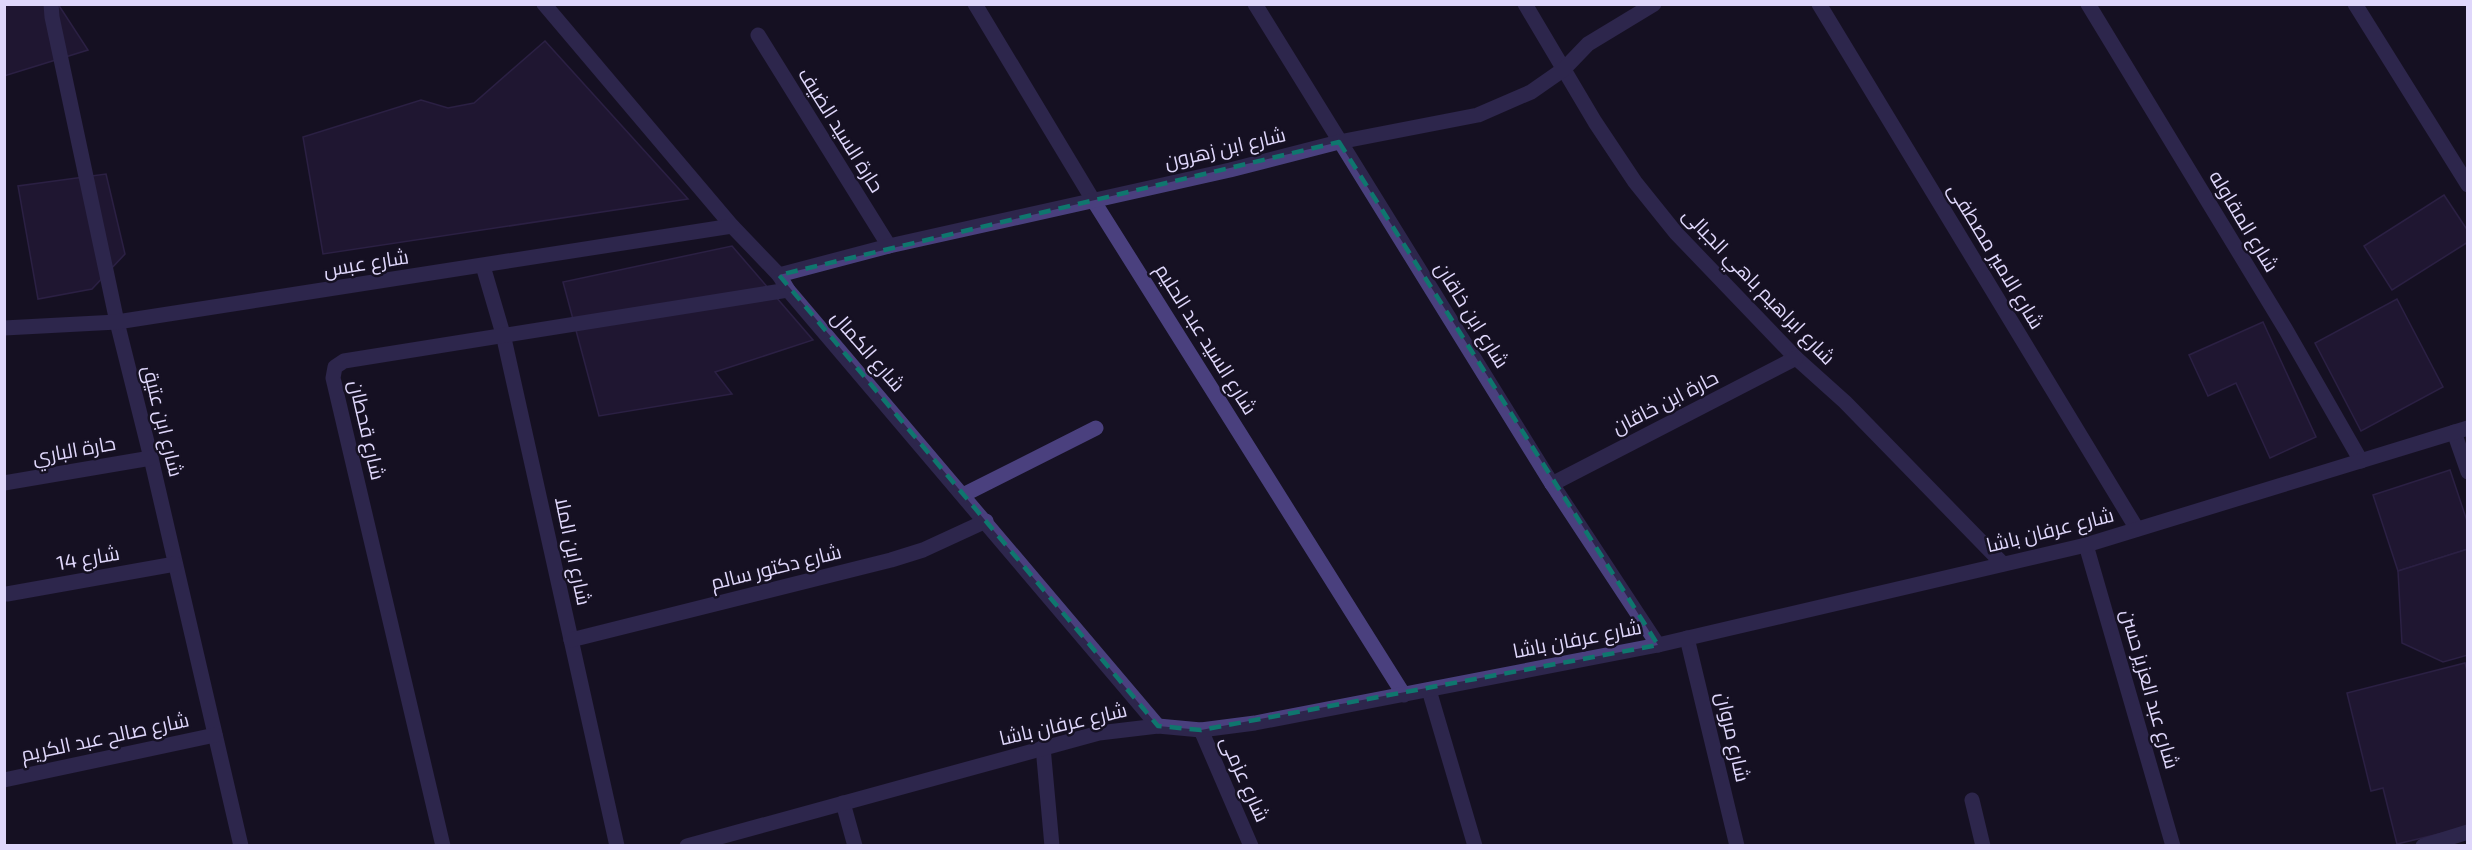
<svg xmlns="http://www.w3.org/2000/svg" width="2472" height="850" font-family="'Exo 2',Cairo,sans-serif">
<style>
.building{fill:#2a1e43;stroke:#45336c;stroke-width:1.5}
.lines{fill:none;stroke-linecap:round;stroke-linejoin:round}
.minor{stroke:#4a407e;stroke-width:15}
.marked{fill:none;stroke:#0f766e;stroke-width:4.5;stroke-dasharray:12 8;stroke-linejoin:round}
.labels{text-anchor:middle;stroke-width:5;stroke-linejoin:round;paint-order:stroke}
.street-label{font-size:20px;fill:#dfd7fb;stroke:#161123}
</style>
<rect width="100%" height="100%" fill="#161123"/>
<g class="building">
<path d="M 4,4 L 58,4 L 88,50 L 4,76 Z"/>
<path d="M 545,41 L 688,199 L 323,254 L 303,137 L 421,100 L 448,108 L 474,103 Z"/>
<path d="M 106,174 L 125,254 L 92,289 L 38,299 L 18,186 Z"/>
<path d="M 2444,195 L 2468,231 L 2468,242 L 2392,290 L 2364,246 Z"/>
<path d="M 732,246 L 813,340 L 715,372 L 732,394 L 599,416 L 563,282 Z"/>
<path d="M 2397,299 L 2443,387 L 2361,431 L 2315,343 Z"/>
<path d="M 2263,322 L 2316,437 L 2270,458 L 2236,383 L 2208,396 L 2189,355 Z"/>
<path d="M 2450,470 L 2468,524 L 2468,549 L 2398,571 L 2373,495 Z"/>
<path d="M 2468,549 L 2468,655 L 2443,662 L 2402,643 L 2398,571 Z"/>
<path d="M 2465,663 L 2468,674 L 2468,827 L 2397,844 L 2383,788 L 2371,791 L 2347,693 Z"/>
</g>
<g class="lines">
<g class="minor">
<path d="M 51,4 L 52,17 L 117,322 L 151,458 L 241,846"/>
<path d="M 544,4 L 732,226 L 779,275 L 788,290 L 1158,726"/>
<path d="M 975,4 L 1093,200 L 1404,695"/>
<path d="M 1255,4 L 1552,484 L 1658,645"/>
<path d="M 1525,4 L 1595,122 L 1635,182 L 1676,233 L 1796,358 L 1845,402 L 2003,564"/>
<path d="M 1819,4 L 2137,529"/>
<path d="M 2088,4 L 2286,330 L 2361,461"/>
<path d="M 2355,4 L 2468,185"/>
<path d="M 758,35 L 889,246"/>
<path d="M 483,266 L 503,334 L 617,846"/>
<path d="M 779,275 L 889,246 L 1230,170 L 1339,142 L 1478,115 L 1531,92 L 1564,69 L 1588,44 L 1654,4"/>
<path d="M 4,328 L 117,322 L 732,226"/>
<path d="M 2454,432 L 2468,472"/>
<path d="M 4,483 L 151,458"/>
<path d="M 1552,484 L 1796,358"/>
<path d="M 963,495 L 1096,428"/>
<path d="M 2086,545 L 2173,846"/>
<path d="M 7,594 L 175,564"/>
<path d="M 1687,638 L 1737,846"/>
<path d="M 571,640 L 891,560 L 923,550 L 986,521"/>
<path d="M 1429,690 L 1475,846"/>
<path d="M 1201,730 L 1251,846"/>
<path d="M 1043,747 L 1052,846"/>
<path d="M 4,780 L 215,735"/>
<path d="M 1972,800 L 1983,846"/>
<path d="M 843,803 L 855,846"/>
<path d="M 443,846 L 333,378 L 335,367 L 344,361 L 788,290"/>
<path d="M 687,846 L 1099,733 L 1158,726 L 1201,730 L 1255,723 L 1658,645 L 2086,545 L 2468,428"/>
<path d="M 2423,846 L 2468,832"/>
</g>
</g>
<path d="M0 0H2472V850H0ZM 1339,142 L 1658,645 L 1201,730 L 1158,726 L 779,275 Z" fill="#161123" fill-opacity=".55" fill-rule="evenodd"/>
<path class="marked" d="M 1339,142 L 1658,645 L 1201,730 L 1158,726 L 779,275 Z"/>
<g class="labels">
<g class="street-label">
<text transform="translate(841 130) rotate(58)" y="7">حارة السيد الضيف</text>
<text transform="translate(1225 148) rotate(-13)" y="7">شارع ابن زهرون</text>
<text transform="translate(2244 221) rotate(59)" y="7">شارع المقاوله</text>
<text transform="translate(1996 256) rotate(59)" y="7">شارع الامير مصطفى</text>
<text transform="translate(366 263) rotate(-9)" y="7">شارع عبس</text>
<text transform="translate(1759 286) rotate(46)" y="7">شارع ابراهيم باهي الجبالى</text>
<text transform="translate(1472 315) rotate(58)" y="7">شارع ابن خاقان</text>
<text transform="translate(1206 339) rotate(58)" y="7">شارع السيد عبد الحليم</text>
<text transform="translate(868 351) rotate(49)" y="7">شارع الكمال</text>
<text transform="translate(1665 402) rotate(-27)" y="7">حارة ابن خاقان</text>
<text transform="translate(163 421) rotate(76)" y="7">شارع ابن عتيق</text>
<text transform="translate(367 430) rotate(77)" y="7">شارع قحطان</text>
<text transform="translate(74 450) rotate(-10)" y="7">حارة الباري</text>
<text transform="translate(2050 530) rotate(-14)" y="7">شارع عرفان باشا</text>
<text transform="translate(573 551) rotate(78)" y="7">شارع ابن الملا</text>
<text transform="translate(88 558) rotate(-10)" y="7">شارع 14</text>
<text transform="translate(776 567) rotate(-14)" y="7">شارع دكتور سالم</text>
<text transform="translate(1577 639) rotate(-11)" y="7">شارع عرفان باشا</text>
<text transform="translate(2150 689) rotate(74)" y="7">شارع عبد العزيز حسن</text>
<text transform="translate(1063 724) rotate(-13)" y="7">شارع عرفان باشا</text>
<text transform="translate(105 737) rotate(-12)" y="7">شارع صالح عبد الكريم</text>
<text transform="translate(1733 737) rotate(77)" y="7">شارع مروان</text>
<text transform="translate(1245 779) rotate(66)" y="7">شارع عزمى</text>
</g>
</g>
<rect width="2472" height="850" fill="none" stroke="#dfd7fb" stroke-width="12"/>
</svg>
